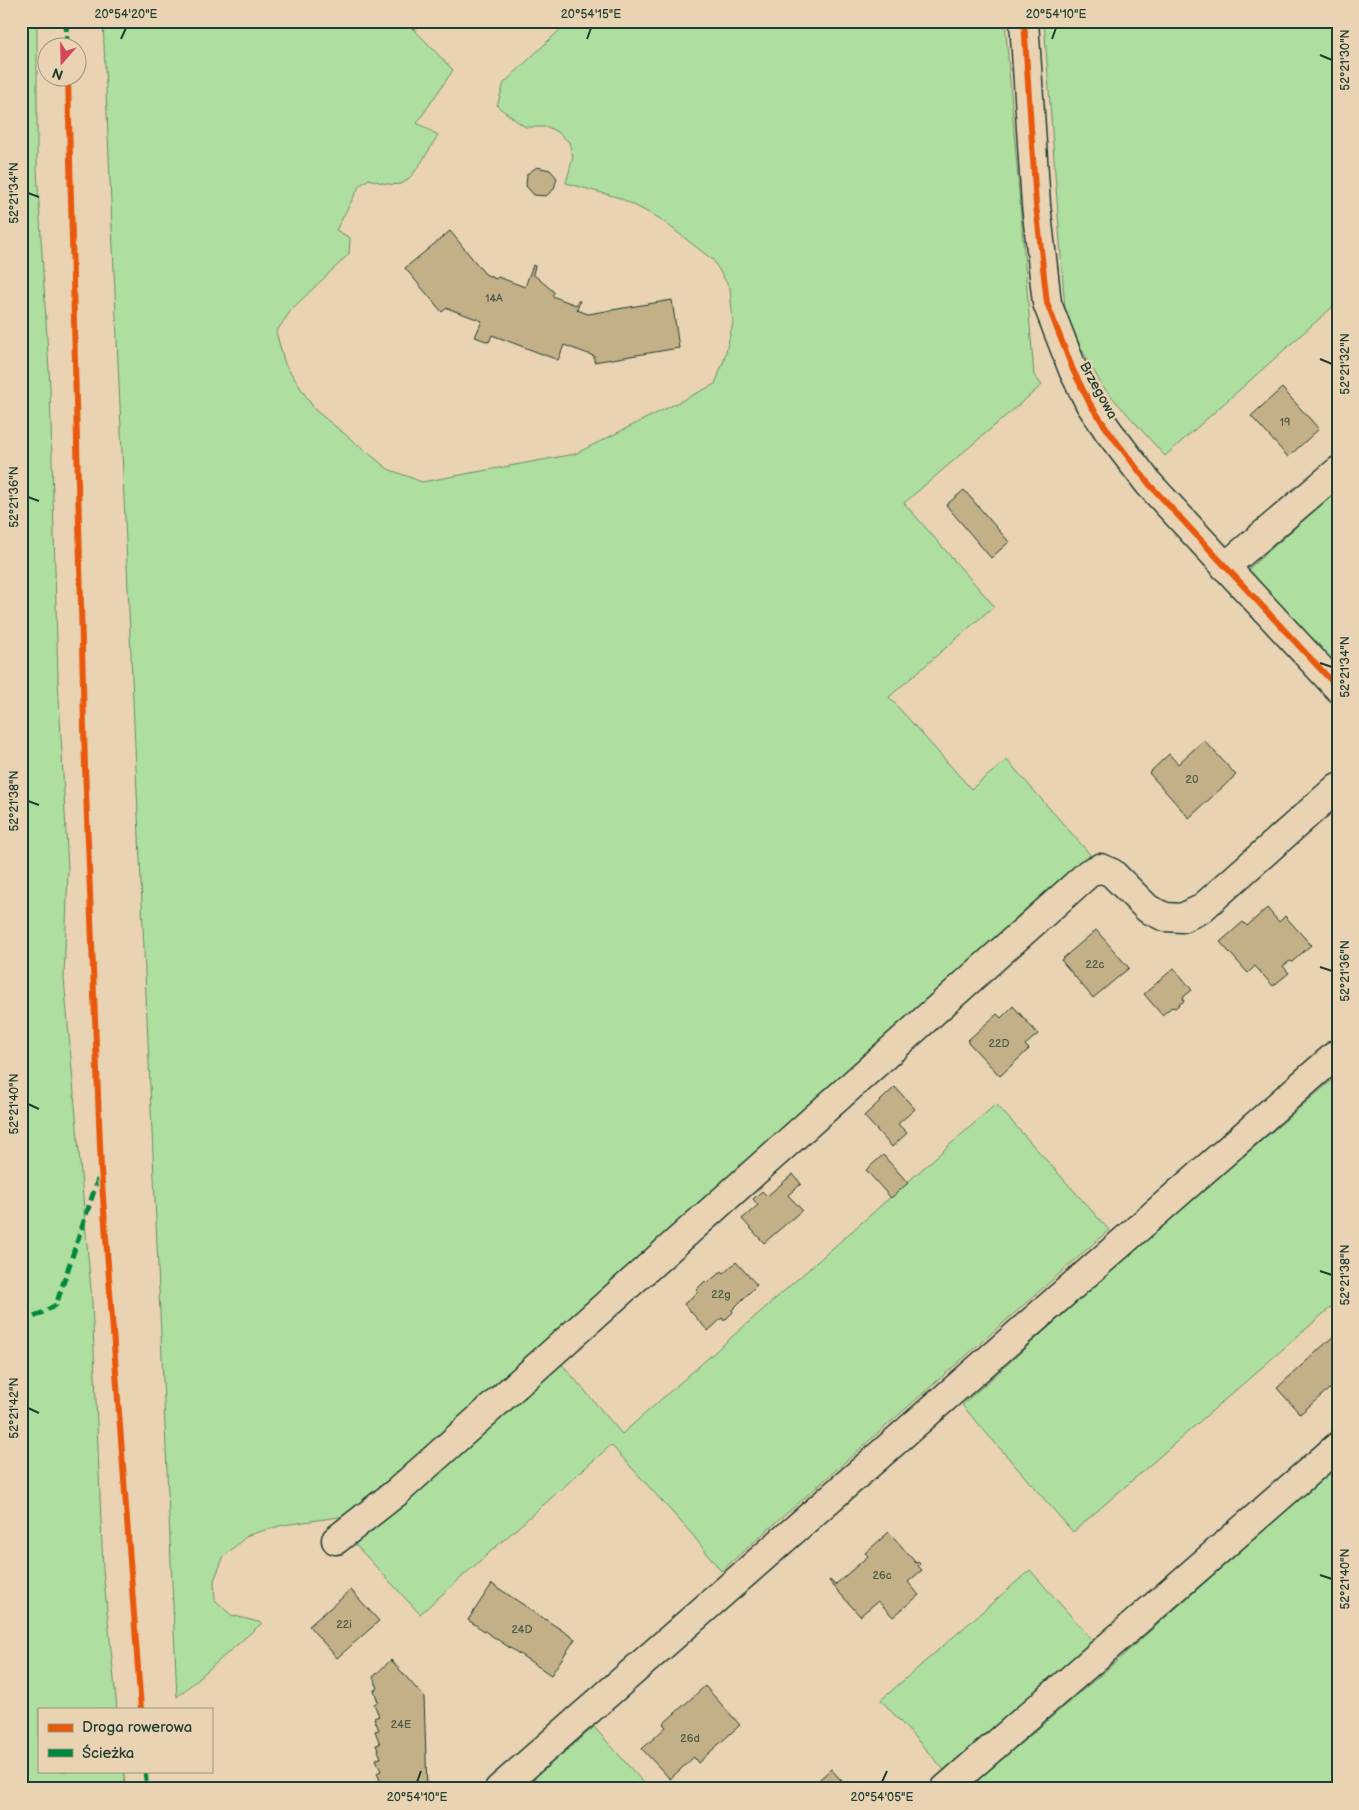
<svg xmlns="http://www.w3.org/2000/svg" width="1359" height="1810" font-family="'Balsamiq Sans',sans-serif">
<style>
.green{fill:#afdf9f;stroke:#678e6a}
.building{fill:#c3b086;stroke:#1f3d34}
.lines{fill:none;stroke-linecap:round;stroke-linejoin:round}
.minor-casing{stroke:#1f3d34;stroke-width:31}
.minor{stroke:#e9d3b2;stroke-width:28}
.quiet{stroke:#00873e;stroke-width:5;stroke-dasharray:10 5;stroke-linecap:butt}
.cycleway-casing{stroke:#e9d3b2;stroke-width:9}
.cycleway{stroke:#e8590c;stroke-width:6}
.ticks{fill:none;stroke:#1f3d34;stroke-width:2}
.labels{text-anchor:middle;stroke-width:4.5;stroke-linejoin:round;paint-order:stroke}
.number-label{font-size:11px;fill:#485a48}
.street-label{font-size:14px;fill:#1f3d34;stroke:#e9d3b2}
.neatline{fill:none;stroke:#1f3d34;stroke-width:2}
.ticks-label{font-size:12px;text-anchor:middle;fill:#1f3d34}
</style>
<rect width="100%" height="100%" fill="#e9d3b2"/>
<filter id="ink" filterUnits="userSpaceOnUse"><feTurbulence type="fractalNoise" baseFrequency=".02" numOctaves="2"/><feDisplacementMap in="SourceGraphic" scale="10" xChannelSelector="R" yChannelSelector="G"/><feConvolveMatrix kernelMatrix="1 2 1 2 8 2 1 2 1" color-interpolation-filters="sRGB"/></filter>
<g filter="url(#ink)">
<g class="green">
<path d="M 21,21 L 37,21 L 37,170 L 50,388 L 58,679 L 68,870 L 64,978 L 92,1302 L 103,1570 L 117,1709 L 39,1709 L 39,1771 L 124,1771 L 125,1789 L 21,1789 Z"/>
<path d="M 103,21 L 406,21 L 453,70 L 417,123 L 438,135 C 430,147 414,180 400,184 C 391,186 378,182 369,179 L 360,185 L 336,230 L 350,238 L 349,254 L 292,309 L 276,332 L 285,364 L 315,410 L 388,469 L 422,482 L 575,454 L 715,384 L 724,360 L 733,323 L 730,288 L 713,260 L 659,218 L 620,198 L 566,183 L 573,157 L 569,142 L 559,133 L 548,127 L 525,127 L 497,106 L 504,83 L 569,21 L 1005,21 L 1034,375 L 1042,385 L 904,503 L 994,606 L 889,697 L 971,789 L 1007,760 L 1094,859 L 353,1515 L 283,1525 L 248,1535 L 224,1556 L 214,1580 L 215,1600 L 231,1615 L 262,1623 L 177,1697 Z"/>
<path d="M 1044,21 L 1338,21 L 1338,302 L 1165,456 L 1103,387 L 1081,348 L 1065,310 Z"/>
<path d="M 1338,490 L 1338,674 L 1245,572 Z"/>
<path d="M 1338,1075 L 1338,1301 L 1073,1532 L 962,1405 L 1145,1241 Z"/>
<path d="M 996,1104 L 1109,1230 L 721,1571 L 691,1533 L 611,1445 L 420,1614 L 354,1543 L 559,1361 L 622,1434 Z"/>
<path d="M 1338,1464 L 1338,1789 L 968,1789 L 1111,1666 Z"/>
<path d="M 1030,1570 L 1093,1641 L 946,1772 L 881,1700 Z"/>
<path d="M 594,1727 L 649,1789 L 521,1789 Z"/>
</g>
<g class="building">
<path d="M 406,21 L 424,21 L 414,30 Z"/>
<path d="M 537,167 L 550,170 L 557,178 L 554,189 L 546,196 L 534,195 L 526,186 L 527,174 Z"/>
<path d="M 450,231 L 485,274 L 496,279 L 498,277 L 525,287 L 533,265 L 535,266 L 533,274 L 554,292 L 552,296 L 576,305 L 578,301 L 580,301 L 577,310 L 588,314 L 672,300 L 679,348 L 594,362 L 594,356 L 564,345 L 558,360 L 492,335 L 489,342 L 475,337 L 482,321 L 447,308 L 442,312 L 405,268 Z"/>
<path d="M 1282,388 L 1319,429 L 1288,457 L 1251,416 Z"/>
<path d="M 964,490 L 1009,542 L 991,558 L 946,505 Z"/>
<path d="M 1204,740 L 1236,775 L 1189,818 L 1149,773 L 1169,754 L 1178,764 Z"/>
<path d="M 1267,908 L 1279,922 L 1285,916 L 1311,945 L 1292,962 L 1290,961 L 1283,966 L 1289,973 L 1273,986 L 1255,966 L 1248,973 L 1220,942 L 1243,922 L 1247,926 Z"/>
<path d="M 1096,930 L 1129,968 L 1093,998 L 1061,960 Z"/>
<path d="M 1174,968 L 1192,990 L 1183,997 L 1184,1001 L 1175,1008 L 1172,1007 L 1162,1015 L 1144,994 Z"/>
<path d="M 1013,1006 L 1038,1034 L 1025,1045 L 1029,1049 L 1000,1076 L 967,1041 L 997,1014 L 1001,1018 Z"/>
<path d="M 895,1087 L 915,1109 L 898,1124 L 907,1133 L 892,1147 L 864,1116 Z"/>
<path d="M 883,1155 L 908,1183 L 891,1198 L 866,1170 Z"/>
<path d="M 793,1174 L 801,1184 L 788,1195 L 802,1210 L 764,1243 L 742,1219 L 758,1205 L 753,1199 L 762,1191 L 767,1196 Z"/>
<path d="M 736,1262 L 757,1285 L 732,1310 L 733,1312 L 724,1321 L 722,1318 L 708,1331 L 684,1304 L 698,1292 L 696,1290 L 705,1281 L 707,1283 L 722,1271 L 724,1273 Z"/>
<path d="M 1338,1332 L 1338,1384 L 1331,1390 L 1329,1389 L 1300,1414 L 1277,1388 Z"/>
<path d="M 889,1532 L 916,1563 L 918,1562 L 920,1564 L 918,1566 L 922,1570 L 908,1582 L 919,1595 L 893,1617 L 878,1601 L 860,1616 L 829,1581 L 830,1580 L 835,1585 L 868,1556 L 865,1553 Z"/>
<path d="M 492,1584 L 575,1639 L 551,1675 L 468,1620 Z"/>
<path d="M 351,1590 L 379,1621 L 337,1658 L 309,1626 Z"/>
<path d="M 391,1660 L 424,1697 L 427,1789 L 378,1789 L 377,1787 L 382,1785 L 377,1773 L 381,1771 L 376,1759 L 381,1758 L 376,1745 L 380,1744 L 375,1731 L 379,1730 L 374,1718 L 379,1716 L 374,1704 L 378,1702 L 374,1690 L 378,1688 L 373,1677 Z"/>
<path d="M 705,1686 L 740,1725 L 698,1763 L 694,1757 L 670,1779 L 642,1749 L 666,1727 L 663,1724 Z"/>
<path d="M 831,1769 L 849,1789 L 809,1789 Z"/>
</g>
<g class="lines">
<defs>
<g id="minor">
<path d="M 1024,21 L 1036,205 L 1047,303 L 1073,370 L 1090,404 L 1109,432 L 1149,484 L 1338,688"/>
<path d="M 1225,567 L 1338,471"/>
<path d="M 336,1540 L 397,1492 L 1089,873 L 1100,868 L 1112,873 L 1148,909 L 1165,917 L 1182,918 L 1201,909 L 1338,787"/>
<path d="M 499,1789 L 1338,1053"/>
<path d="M 945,1789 L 1338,1446"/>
</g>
</defs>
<use href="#minor" class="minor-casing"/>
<use href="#minor" class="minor"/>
<g class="quiet">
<path d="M 66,21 L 67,48"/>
<path d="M 21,1324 L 56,1305 L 98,1179"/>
<path d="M 145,1771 L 147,1789"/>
</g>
<defs>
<g id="cycleway">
<path d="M 1024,21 L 1036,205 L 1047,303 L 1073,370 L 1090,404 L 1109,432 L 1149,484 L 1338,688"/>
<path d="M 68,78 L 85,767 L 101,1170 L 141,1709"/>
</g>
</defs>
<use href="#cycleway" class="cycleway-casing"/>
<use href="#cycleway" class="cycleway"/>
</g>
</g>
<path class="ticks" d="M 121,39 L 126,28M 587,39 L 591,28M 1052,39 L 1056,28M 1320,55 L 1332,60M 28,193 L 39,197M 1320,359 L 1332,364M 28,497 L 39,501M 1320,663 L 1332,667M 28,801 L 39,805M 1320,967 L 1332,971M 28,1104 L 39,1109M 1320,1271 L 1332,1275M 28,1408 L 39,1413M 1320,1575 L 1332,1579M 417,1782 L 421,1771M 882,1782 L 887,1771"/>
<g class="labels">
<g class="number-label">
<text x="494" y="302">14A</text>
<text x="1285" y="426">19</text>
<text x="1192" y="783">20</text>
<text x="1095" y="968">22c</text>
<text x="999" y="1047">22D</text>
<text x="721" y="1298">22g</text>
<text x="882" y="1579">26c</text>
<text x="344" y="1628">22i</text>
<text x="522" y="1633">24D</text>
<text x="401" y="1728">24E</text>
<text x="690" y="1742">26d</text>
</g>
<g class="street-label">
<text transform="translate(1099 390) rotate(61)" y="5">Brzegowa</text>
</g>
</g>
<rect width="1359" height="1810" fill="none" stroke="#e9d3b2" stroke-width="55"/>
<rect x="38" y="1708" width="175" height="65" fill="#e9d3b2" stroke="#989780"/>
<rect x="48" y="1724" width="25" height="8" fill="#e8590c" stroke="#989780"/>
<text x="82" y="1732" font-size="15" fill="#1f3d34">Droga rowerowa</text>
<rect x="48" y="1749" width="25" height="8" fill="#00873e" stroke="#989780"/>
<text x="82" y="1758" font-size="15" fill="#1f3d34">Ścieżka</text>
<g transform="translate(62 62) rotate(200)"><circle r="24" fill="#e9d3b2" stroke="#989780"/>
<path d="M0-4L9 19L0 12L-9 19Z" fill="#d1495b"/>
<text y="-8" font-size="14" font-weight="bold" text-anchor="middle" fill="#1f3d34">N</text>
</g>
<rect x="28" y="28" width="1304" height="1754" class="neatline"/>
<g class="ticks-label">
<text x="126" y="18">20°54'20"E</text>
<text x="591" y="18">20°54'15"E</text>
<text x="1056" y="18">20°54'10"E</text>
<text transform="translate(1345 60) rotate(-90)" y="4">52°21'30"N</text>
<text transform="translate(14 193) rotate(-90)" y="4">52°21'34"N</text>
<text transform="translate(1345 364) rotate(-90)" y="4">52°21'32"N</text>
<text transform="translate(14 497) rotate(-90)" y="4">52°21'36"N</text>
<text transform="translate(1345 667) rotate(-90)" y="4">52°21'34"N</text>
<text transform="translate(14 801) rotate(-90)" y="4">52°21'38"N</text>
<text transform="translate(1345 971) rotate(-90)" y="4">52°21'36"N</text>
<text transform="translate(14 1104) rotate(-90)" y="4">52°21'40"N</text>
<text transform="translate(1345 1275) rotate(-90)" y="4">52°21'38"N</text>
<text transform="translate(14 1408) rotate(-90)" y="4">52°21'42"N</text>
<text transform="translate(1345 1579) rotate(-90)" y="4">52°21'40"N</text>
<text x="417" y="1801">20°54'10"E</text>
<text x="882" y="1801">20°54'05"E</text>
</g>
</svg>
